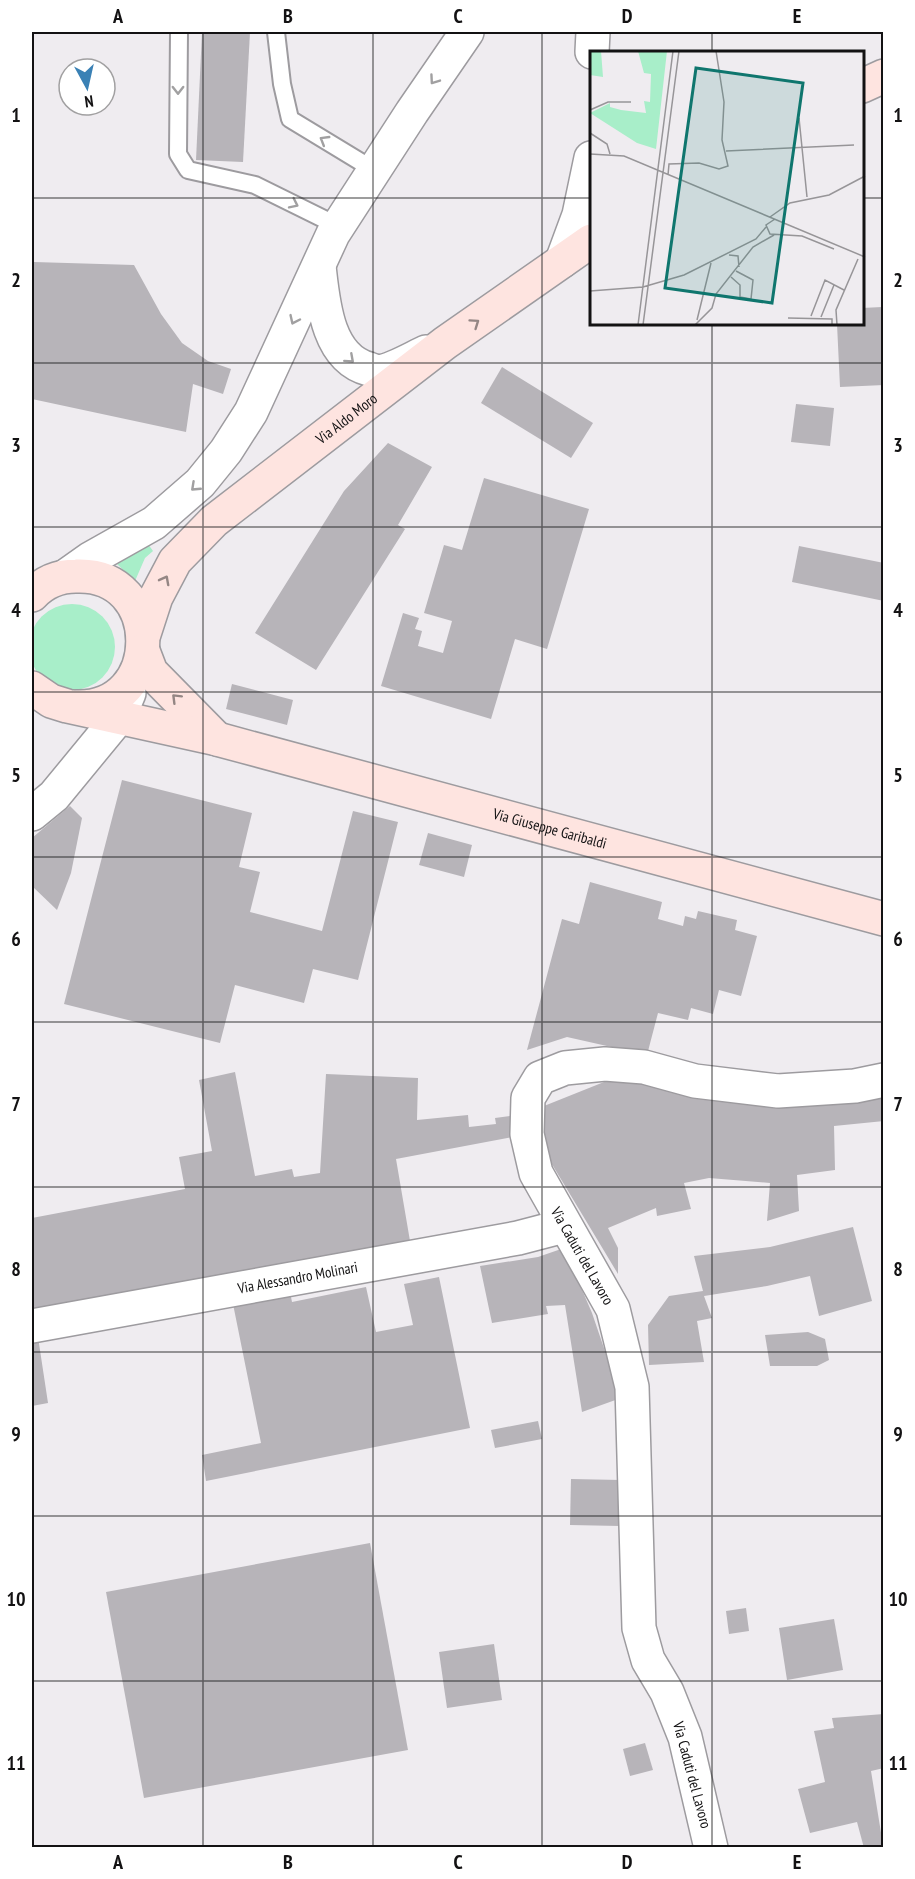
<svg xmlns="http://www.w3.org/2000/svg" width="915" height="1879" font-family="'PT Sans Narrow',sans-serif">
<style>
.green{fill:#a8eec9}
.building{fill:#b7b4b9}
.lines{fill:none;stroke-linecap:round;stroke-linejoin:round}
.service-casing{stroke:#9d9b9f;stroke-width:20}
.minor-casing{stroke:#9d9b9f;stroke-width:36}
.tertiary-casing{stroke:#9d9b9f;stroke-width:36}
.secondary-casing{stroke:#9d9b9f;stroke-width:36}
.service{stroke:#fff;stroke-width:16}
.minor{stroke:#fff;stroke-width:33}
.tertiary{stroke:#fff;stroke-width:33}
.secondary{stroke:#fee4e0;stroke-width:33}
.oneway{stroke:#a1a0a1}
.oneway2{stroke:#948684}
.grid{fill:none;stroke:#131213;stroke-width:1.5;stroke-opacity:0.55}
.labels{text-anchor:middle;stroke-width:5;stroke-linejoin:round;paint-order:stroke}
.street-label{font-size:15px;fill:#131213;stroke:#fff}
.inset-road{fill:none;stroke:#979598;stroke-width:1.5}
.view{fill:#0f766e;fill-opacity:0.15;stroke:#0f766e;stroke-width:3}
.inset-edge{fill:none;stroke:#131213;stroke-width:3}
.neatline{fill:none;stroke:#131213;stroke-width:2}
.grid-label{font-size:20px;text-anchor:middle;font-weight:bold;fill:#131213}
</style>
<rect width="100%" height="100%" fill="#efecf0"/>
<g class="green">
<path d="M 148,544 L 153,551 L 145,558 L 135,581 L 117,564 Z"/>
<circle cx="72" cy="647" r="43"/>
</g>
<g class="building">
<path d="M 202,32 L 250,32 L 243,162 L 196,160 Z"/>
<path d="M 34,262 L 134,265 L 161,314 L 182,343 L 208,361 L 231,369 L 223,394 L 193,384 L 186,432 L 32,399 L 32,272 Z"/>
<path d="M 882,307 L 884,385 L 840,387 L 837,324 L 862,324 L 862,308 Z"/>
<path d="M 502,367 L 593,423 L 571,458 L 481,403 Z"/>
<path d="M 796,404 L 834,408 L 830,446 L 791,442 Z"/>
<path d="M 388,443 L 432,467 L 398,525 L 405,529 L 316,670 L 255,633 L 344,491 Z"/>
<path d="M 484,478 L 589,509 L 547,649 L 515,639 L 491,719 L 381,686 L 403,613 L 419,618 L 415,629 L 422,631 L 418,646 L 443,653 L 452,621 L 424,613 L 444,545 L 462,550 Z"/>
<path d="M 799,546 L 884,563 L 884,601 L 792,582 Z"/>
<path d="M 232,684 L 293,700 L 287,725 L 226,709 Z"/>
<path d="M 122,780 L 252,813 L 239,867 L 260,872 L 250,912 L 322,931 L 353,811 L 398,822 L 358,980 L 313,969 L 304,1003 L 235,985 L 220,1043 L 64,1004 Z"/>
<path d="M 70,806 L 82,818 L 71,873 L 57,910 L 32,886 L 32,838 Z"/>
<path d="M 428,833 L 472,845 L 464,877 L 419,865 Z"/>
<path d="M 590,882 L 662,902 L 658,919 L 683,926 L 685,916 L 696,919 L 698,911 L 737,920 L 735,930 L 757,936 L 741,996 L 719,990 L 713,1014 L 691,1008 L 688,1020 L 658,1013 L 647,1055 L 567,1037 L 527,1050 L 562,919 L 579,924 Z"/>
<path d="M 235,1072 L 255,1176 L 292,1169 L 294,1177 L 320,1173 L 326,1074 L 418,1078 L 417,1120 L 468,1115 L 469,1127 L 496,1124 L 495,1118 L 510,1116 L 512,1137 L 396,1159 L 410,1241 L 32,1310 L 32,1218 L 185,1189 L 179,1157 L 212,1151 L 199,1080 Z"/>
<path d="M 642,1078 L 688,1097 L 774,1107 L 884,1096 L 884,1121 L 834,1126 L 835,1170 L 797,1175 L 799,1211 L 767,1221 L 770,1183 L 709,1178 L 684,1183 L 691,1209 L 657,1216 L 656,1208 L 608,1228 L 618,1248 L 618,1274 L 544,1151 L 544,1106 L 604,1082 Z"/>
<path d="M 853,1227 L 872,1301 L 819,1316 L 810,1276 L 767,1286 L 704,1296 L 712,1318 L 697,1321 L 704,1362 L 649,1365 L 648,1325 L 669,1296 L 703,1291 L 694,1256 L 770,1247 Z"/>
<path d="M 564,1248 L 592,1313 L 621,1398 L 582,1412 L 565,1305 L 546,1306 L 548,1314 L 492,1323 L 480,1266 L 538,1257 Z"/>
<path d="M 439,1277 L 470,1428 L 206,1481 L 202,1455 L 261,1443 L 233,1304 L 290,1292 L 292,1302 L 366,1287 L 376,1332 L 413,1325 L 404,1284 Z"/>
<path d="M 808,1332 L 825,1339 L 829,1360 L 817,1366 L 770,1366 L 765,1335 Z"/>
<path d="M 38,1337 L 48,1403 L 32,1406 L 32,1338 Z"/>
<path d="M 538,1421 L 542,1439 L 495,1448 L 491,1430 Z"/>
<path d="M 571,1479 L 621,1480 L 620,1526 L 570,1525 Z"/>
<path d="M 370,1543 L 408,1750 L 144,1798 L 106,1592 Z"/>
<path d="M 746,1608 L 749,1631 L 729,1634 L 726,1611 Z"/>
<path d="M 834,1619 L 843,1670 L 787,1680 L 779,1628 Z"/>
<path d="M 494,1644 L 502,1700 L 447,1708 L 439,1652 Z"/>
<path d="M 884,1714 L 884,1768 L 871,1771 L 883,1845 L 864,1848 L 857,1822 L 810,1833 L 798,1789 L 825,1782 L 814,1731 L 834,1728 L 832,1718 Z"/>
<path d="M 645,1743 L 653,1770 L 630,1776 L 623,1749 Z"/>
</g>
<g class="lines">
<defs>
<g id="service">
<path d="M 179,32 L 178,154 L 188,170 L 255,185 L 338,226"/>
<path d="M 276,32 L 282,84 L 290,119 L 374,170"/>
</g>
<g id="minor">
<path d="M 32,814 L 54,796 L 119,717 L 129,693"/>
<path id="s1" d="M 32,1326 L 518,1238 L 564,1226"/>
<path d="M 711,1848 L 685,1737 L 667,1692 L 648,1660 L 639,1628 L 632,1387 L 613,1309 L 536,1173 L 527,1134 L 528,1098 L 540,1078 L 565,1068 L 605,1064 L 644,1067 L 695,1081 L 778,1091 L 855,1086 L 884,1080"/>
</g>
<g id="tertiary">
<path d="M 592,52 L 593,32"/>
<path d="M 562,261 L 579,215 L 591,158"/>
<path d="M 319,266 C 323,302 327,358 369,369 C 369,369 377,372 378,372 C 391,371 413,358 426,352"/>
<path d="M 66,576 L 90,559 L 154,523 L 200,483 L 226,451 L 251,412 L 333,234 L 412,112 L 467,32"/>
</g>
<g id="secondary">
<path d="M 862,86 L 884,76"/>
<path d="M 32,595 C 44,582 58,576 76,576 C 165,572 165,710 76,707"/>
<path id="s2" d="M 144,634 L 156,597 L 175,561 L 214,521 L 445,343 L 591,241"/>
<path d="M 143,651 L 151,672 L 217,739"/>
<path id="s3" d="M 32,688 L 51,701 L 67,706 L 217,739 L 884,919"/>
</g>
</defs>
<use href="#service" class="service-casing"/>
<use href="#minor" class="minor-casing"/>
<use href="#tertiary" class="tertiary-casing"/>
<use href="#secondary" class="secondary-casing"/>
<use href="#service" class="service"/>
<use href="#minor" class="minor"/>
<use href="#tertiary" class="tertiary"/>
<use href="#secondary" class="secondary"/>
</g>
<defs><path id="oneway-chevron" d="M-2-3.5L2.5 0L-2 3.5" fill="none" stroke-width="1.6" stroke-linecap="round" stroke-linejoin="round" transform="scale(1.5)"/></defs>
<g class="oneway">
<use href="#oneway-chevron" transform="translate(434 80) rotate(125)"/>
<use href="#oneway-chevron" transform="translate(178 90) rotate(90)"/>
<use href="#oneway-chevron" transform="translate(324 140) rotate(-149)"/>
<use href="#oneway-chevron" transform="translate(294 204) rotate(26)"/>
<use href="#oneway-chevron" transform="translate(294 320) rotate(115)"/>
<use href="#oneway-chevron" transform="translate(350 359) rotate(42)"/>
<use href="#oneway-chevron" transform="translate(195 487) rotate(137)"/>
</g>
<g class="oneway2">
<use href="#oneway-chevron" transform="translate(475 323) rotate(-35)"/>
<use href="#oneway-chevron" transform="translate(165 580) rotate(-62)"/>
<use href="#oneway-chevron" transform="translate(176 698) rotate(-135)"/>
</g>
<path class="grid" d="M 203,32 L 203,1848M 373,32 L 373,1848M 542,32 L 542,1848M 712,32 L 712,52M 32,198 L 591,198M 862,198 L 884,198M 712,324 L 712,1848M 32,363 L 884,363M 32,527 L 884,527M 32,692 L 884,692M 32,857 L 884,857M 32,1022 L 884,1022M 32,1187 L 884,1187M 32,1352 L 884,1352M 32,1516 L 884,1516M 32,1681 L 884,1681"/>
<g class="labels">
<g class="street-label">
<text dy="5" stroke="none"><textPath href="#s2" startOffset="303">Via Aldo Moro</textPath></text>
<text dy="5" stroke="none"><textPath href="#s3" startOffset="538">Via Giuseppe Garibaldi</textPath></text>
<text transform="translate(582 1256) rotate(60)" y="5">Via Caduti del Lavoro</text>
<text dy="5" stroke="none"><textPath href="#s1" startOffset="270">Via Alessandro Molinari</textPath></text>
<text transform="translate(692 1775) rotate(75)" y="5">Via Caduti del Lavoro</text>
</g>
</g>
<g transform="translate(590 51)">
<rect width="274" height="274" fill="#efecf0"/>
<path d="M 0,0 L 11,0 L 13,26 L 0,24 ZM 48,0 L 77,0 L 66,98 L 47,92 L 0,62 L 20,52 L 20,56 L 31,59 L 56,62 L 54,50 L 60,51 L 61,23 L 54,22 Z" fill="#a8eec9"/>
<path class="inset-road" d="M 0,59 L 18,51 L 41,51M 209,67 L 217,146M 0,82 L 17,93 L 20,103M 136,100 L 264,94M 0,103 L 34,105 L 275,206M 78,124 L 79,113 L 109,112 L 129,118 L 138,115 L 132,89 L 134,51 L 126,0M 180,166 L 200,152 L 239,144 L 275,125M 185,168 L 176,174 L 180,183 L 212,185 L 244,198M 139,204 L 148,205 L 149,216M 141,226 L 150,234 L 150,246 L 161,248 L 163,229 L 146,220M 0,240 L 53,236 L 94,224 L 166,188 L 176,176M 221,265 L 235,229 L 254,239M 231,266 L 244,234M 198,267 L 242,268 L 242,274M 107,269 L 121,212M 48,274 L 83,0M 53,274 L 89,0M 105,274 L 122,257 L 126,243 L 163,196 L 184,184M 247,274 L 246,259 L 268,208"/>
<path class="view" d="M 106,17 L 213,32 L 182,252 L 75,237 Z"/>
<rect width="274" height="274" class="inset-edge"/>
</g>
<rect width="915" height="1879" fill="none" stroke="#ffffff" stroke-width="66"/>
<g transform="translate(87 87) rotate(172)"><circle r="28" fill="#ffffff" stroke="#a1a0a1" stroke-width="1.5"/>
<path d="M0-4.5L10 22L0 15L-10 22Z" fill="#3a81b5"/>
<text y="-9" font-size="16" font-weight="bold" text-anchor="middle" fill="#131213">N</text>
</g>
<rect x="33" y="33" width="849" height="1813" class="neatline"/>
<g class="grid-label">
<text x="118" y="23">A</text>
<text x="288" y="23">B</text>
<text x="458" y="23">C</text>
<text x="627" y="23">D</text>
<text x="797" y="23">E</text>
<text x="16" y="122">1</text>
<text x="898" y="122">1</text>
<text x="16" y="287">2</text>
<text x="898" y="287">2</text>
<text x="16" y="452">3</text>
<text x="898" y="452">3</text>
<text x="16" y="617">4</text>
<text x="898" y="617">4</text>
<text x="16" y="782">5</text>
<text x="898" y="782">5</text>
<text x="16" y="946">6</text>
<text x="898" y="946">6</text>
<text x="16" y="1111">7</text>
<text x="898" y="1111">7</text>
<text x="16" y="1276">8</text>
<text x="898" y="1276">8</text>
<text x="16" y="1441">9</text>
<text x="898" y="1441">9</text>
<text x="16" y="1606">10</text>
<text x="898" y="1606">10</text>
<text x="16" y="1770">11</text>
<text x="898" y="1770">11</text>
<text x="118" y="1869">A</text>
<text x="288" y="1869">B</text>
<text x="458" y="1869">C</text>
<text x="627" y="1869">D</text>
<text x="797" y="1869">E</text>
</g>
</svg>
